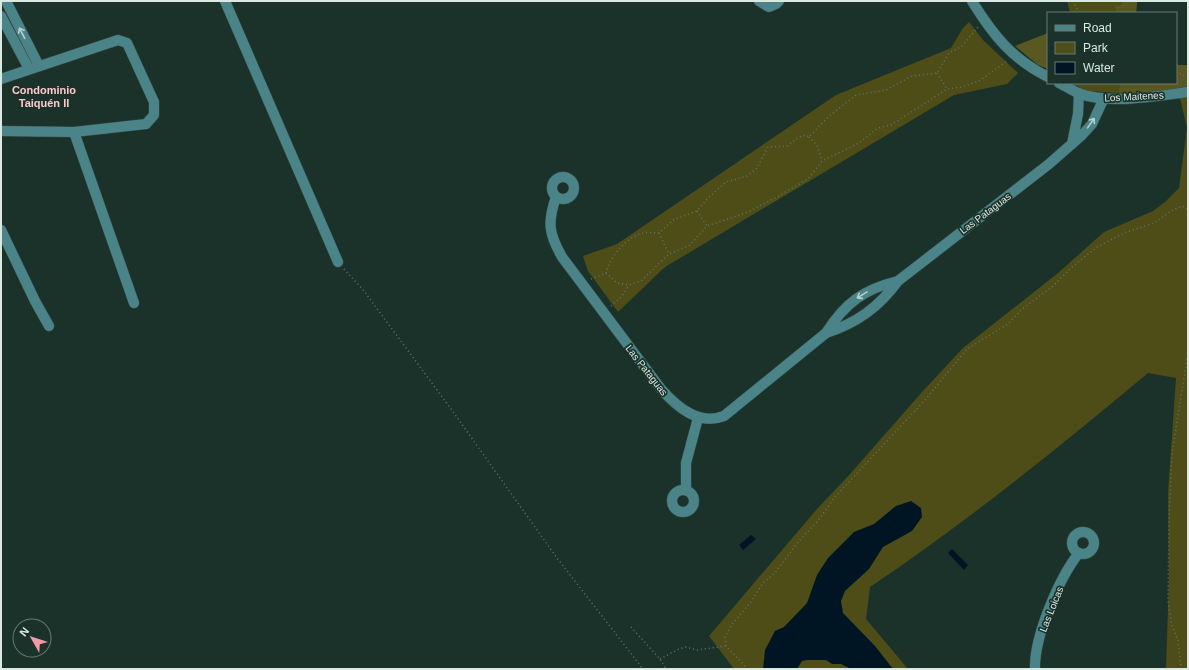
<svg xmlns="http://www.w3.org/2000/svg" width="1189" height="670" font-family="Helvetica,sans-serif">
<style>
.green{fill:#4e4d17}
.forest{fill:#595820}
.water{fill:#001524}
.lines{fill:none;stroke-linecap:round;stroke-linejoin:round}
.minor-casing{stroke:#394f48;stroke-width:11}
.path{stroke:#60746d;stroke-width:1.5;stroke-dasharray:1 3;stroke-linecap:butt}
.minor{stroke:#4a8489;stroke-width:10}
.oneway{stroke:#b7d0cc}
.labels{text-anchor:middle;stroke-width:3.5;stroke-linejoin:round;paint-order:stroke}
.street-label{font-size:10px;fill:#dbe9e3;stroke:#1a322a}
.neighbourhood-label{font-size:11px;font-weight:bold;fill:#fdc8cd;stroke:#1a322a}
</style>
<rect width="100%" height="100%" fill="#1a322a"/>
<g class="green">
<path d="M 1067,1 L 1137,1 L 1136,13 L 1070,13 Z"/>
<path d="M 969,22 L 983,40 L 1018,73 L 1007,84 L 954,95 L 665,267 L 618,312 L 588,271 L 583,256 L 617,244 L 836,95 L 951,48 L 963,28 Z"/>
<path d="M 1188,65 L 1188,669 L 1166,669 L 1166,667 L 1169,579 L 1168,493 L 1176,378 L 1148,373 C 1058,448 967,522 870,587 L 866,619 L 908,669 L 734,669 L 709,636 L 817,509 L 851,473 L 922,392 L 963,348 L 1058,273 L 1104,232 L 1153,211 L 1165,202 L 1179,188 L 1187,128 L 1178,90 L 1119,93 L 1088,91 L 1070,83 L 1176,83 Z"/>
</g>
<g class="forest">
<path d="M 1123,1 L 1137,1 L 1136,13 L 1117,13 L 1115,6 L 1120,6 Z"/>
<path d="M 1048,33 L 1048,69 L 1038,65 L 1015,46 Z"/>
<path d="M 1176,65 L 1186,65 L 1188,67 L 1188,88 L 1155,93 L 1119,95 L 1120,83 L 1176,83 Z"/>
</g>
<g class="water">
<path d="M 911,501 L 921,508 L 922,517 L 912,531 L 883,547 L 869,569 L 845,591 L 841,601 L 843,613 L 875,646 L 893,669 L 851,669 L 841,664 L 832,664 L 826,660 L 807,660 L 802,661 L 797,669 L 763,669 L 765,650 L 775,631 L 784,627 L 807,603 L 817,575 L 828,558 L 854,532 L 874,524 L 896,506 Z"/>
<path d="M 751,535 L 756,539 L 743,550 L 739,545 Z"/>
<path d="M 952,549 L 968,565 L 964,570 L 948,553 Z"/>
</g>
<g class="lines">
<defs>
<g id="minor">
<path d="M 6,1 L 39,66"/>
<path d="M 225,1 L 338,262"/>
<path d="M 759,1 L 769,7 L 776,4 L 779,1"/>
<path d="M 972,1 C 993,35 1012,59 1048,77"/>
<path d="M 1,16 L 29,69"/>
<path d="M 1,79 L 118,40 L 127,43 L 154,102 L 154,115 L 146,124 L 74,132 L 1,131"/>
<path d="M 1059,83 C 1065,86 1072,90 1078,93 C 1109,105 1156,96 1188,92"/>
<path d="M 74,132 L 134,303"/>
<path d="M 1072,144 L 1078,114 L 1079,93"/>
<circle cx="563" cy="188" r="11"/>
<path d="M 556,197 C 547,223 549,234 562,257 L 661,389 C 677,407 699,426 724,416 L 826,333 C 845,303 864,289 898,281"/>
<path d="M 1,230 L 35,301 L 49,326"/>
<path d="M 826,333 C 857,323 879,307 898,281 L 1049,164 L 1082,135 L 1092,124 L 1104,98"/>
<path d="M 686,490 L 686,463 L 698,418"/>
<circle cx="683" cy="501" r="11"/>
<circle cx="1083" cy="543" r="11"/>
<path d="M 1035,669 C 1034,637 1059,578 1079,553"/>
</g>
</defs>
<use href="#minor" class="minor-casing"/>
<g class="path">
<path d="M 1073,1 L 1079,13"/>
<path d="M 1176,72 L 1188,77"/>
<path d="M 937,73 L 947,89"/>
<path d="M 809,137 L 817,145 L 822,161"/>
<path d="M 697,211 L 707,226"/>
<path d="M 659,233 L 669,254"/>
<path d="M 344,269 L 364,291 L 451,409 L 557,558 L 643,669"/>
<path d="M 606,273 L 617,283 L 629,285 L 641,281 L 669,254 L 690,245 L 707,226 L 748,212 L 777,197 L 808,179 L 822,161 L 859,143 L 878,128 L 891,125 L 947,89 L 962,87 L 979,81 L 1007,61"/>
<path d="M 591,279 L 606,273 C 610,257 626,237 643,233 C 648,232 654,233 659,233 L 673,220 L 697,211 L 708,198 L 726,182 L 747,176 L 757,168 L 768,147 L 787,146 L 799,137 L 806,135 L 809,137 L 828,117 L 856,95 L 886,90 L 912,76 L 937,73 L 949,53 L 962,46 L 978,27"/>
<path d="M 611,306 L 622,296 L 629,285"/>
<path d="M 631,627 L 660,659 L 666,669"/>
<path d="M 660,659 L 679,649 L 686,647 L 697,650 L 726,646"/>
<path d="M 748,669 L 726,646 L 725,637 L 732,624 L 751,602 L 763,583 L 775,573 L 798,542 L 817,522 L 835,497 L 925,400 L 967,349 L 1008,324 L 1021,310 L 1053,286 L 1072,267 L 1097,247 L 1124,233 L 1154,223 L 1171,211 L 1182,206 L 1188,209"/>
<path d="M 1181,669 L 1178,641 L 1172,625 L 1168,601 L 1169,519 L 1172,453 L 1188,353"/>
</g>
<use href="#minor" class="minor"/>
</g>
<defs><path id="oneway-shaft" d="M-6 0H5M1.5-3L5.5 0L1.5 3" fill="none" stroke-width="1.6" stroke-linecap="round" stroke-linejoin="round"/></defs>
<g class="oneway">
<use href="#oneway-shaft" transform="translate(22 33) rotate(-117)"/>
<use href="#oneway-shaft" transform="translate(1091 123) rotate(-55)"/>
<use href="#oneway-shaft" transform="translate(862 295) rotate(148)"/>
</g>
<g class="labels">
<g class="street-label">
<text transform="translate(1134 96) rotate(-3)" y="4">Los Maitenes</text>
<text transform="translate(985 213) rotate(-37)" y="4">Las Pataguas</text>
<text transform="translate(647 370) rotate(52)" y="4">Las Pataguas</text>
<text transform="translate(1051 609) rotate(-68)" y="4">Las Loicas</text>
</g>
<g class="neighbourhood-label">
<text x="44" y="94">Condominio<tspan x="44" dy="13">Taiquén II</tspan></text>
</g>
</g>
<rect width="1189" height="670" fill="none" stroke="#dbe9e3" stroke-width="4"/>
<rect x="1047" y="12" width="130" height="72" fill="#1a322a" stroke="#677b74"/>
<rect x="1055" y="25" width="20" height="6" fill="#4a8489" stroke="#677b74"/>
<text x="1083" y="32" font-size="12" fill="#dbe9e3">Road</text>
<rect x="1055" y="42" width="20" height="12" fill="#4e4d17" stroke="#677b74"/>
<text x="1083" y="52" font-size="12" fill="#dbe9e3">Park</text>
<rect x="1055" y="62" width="20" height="12" fill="#001524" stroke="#677b74"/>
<text x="1083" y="72" font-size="12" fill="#dbe9e3">Water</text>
<g transform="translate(32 638) rotate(309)"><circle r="19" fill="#1a322a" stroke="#677b74"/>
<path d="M0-3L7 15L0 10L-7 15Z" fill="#f49aa5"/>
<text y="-6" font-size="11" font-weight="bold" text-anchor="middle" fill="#dbe9e3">N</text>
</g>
</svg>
